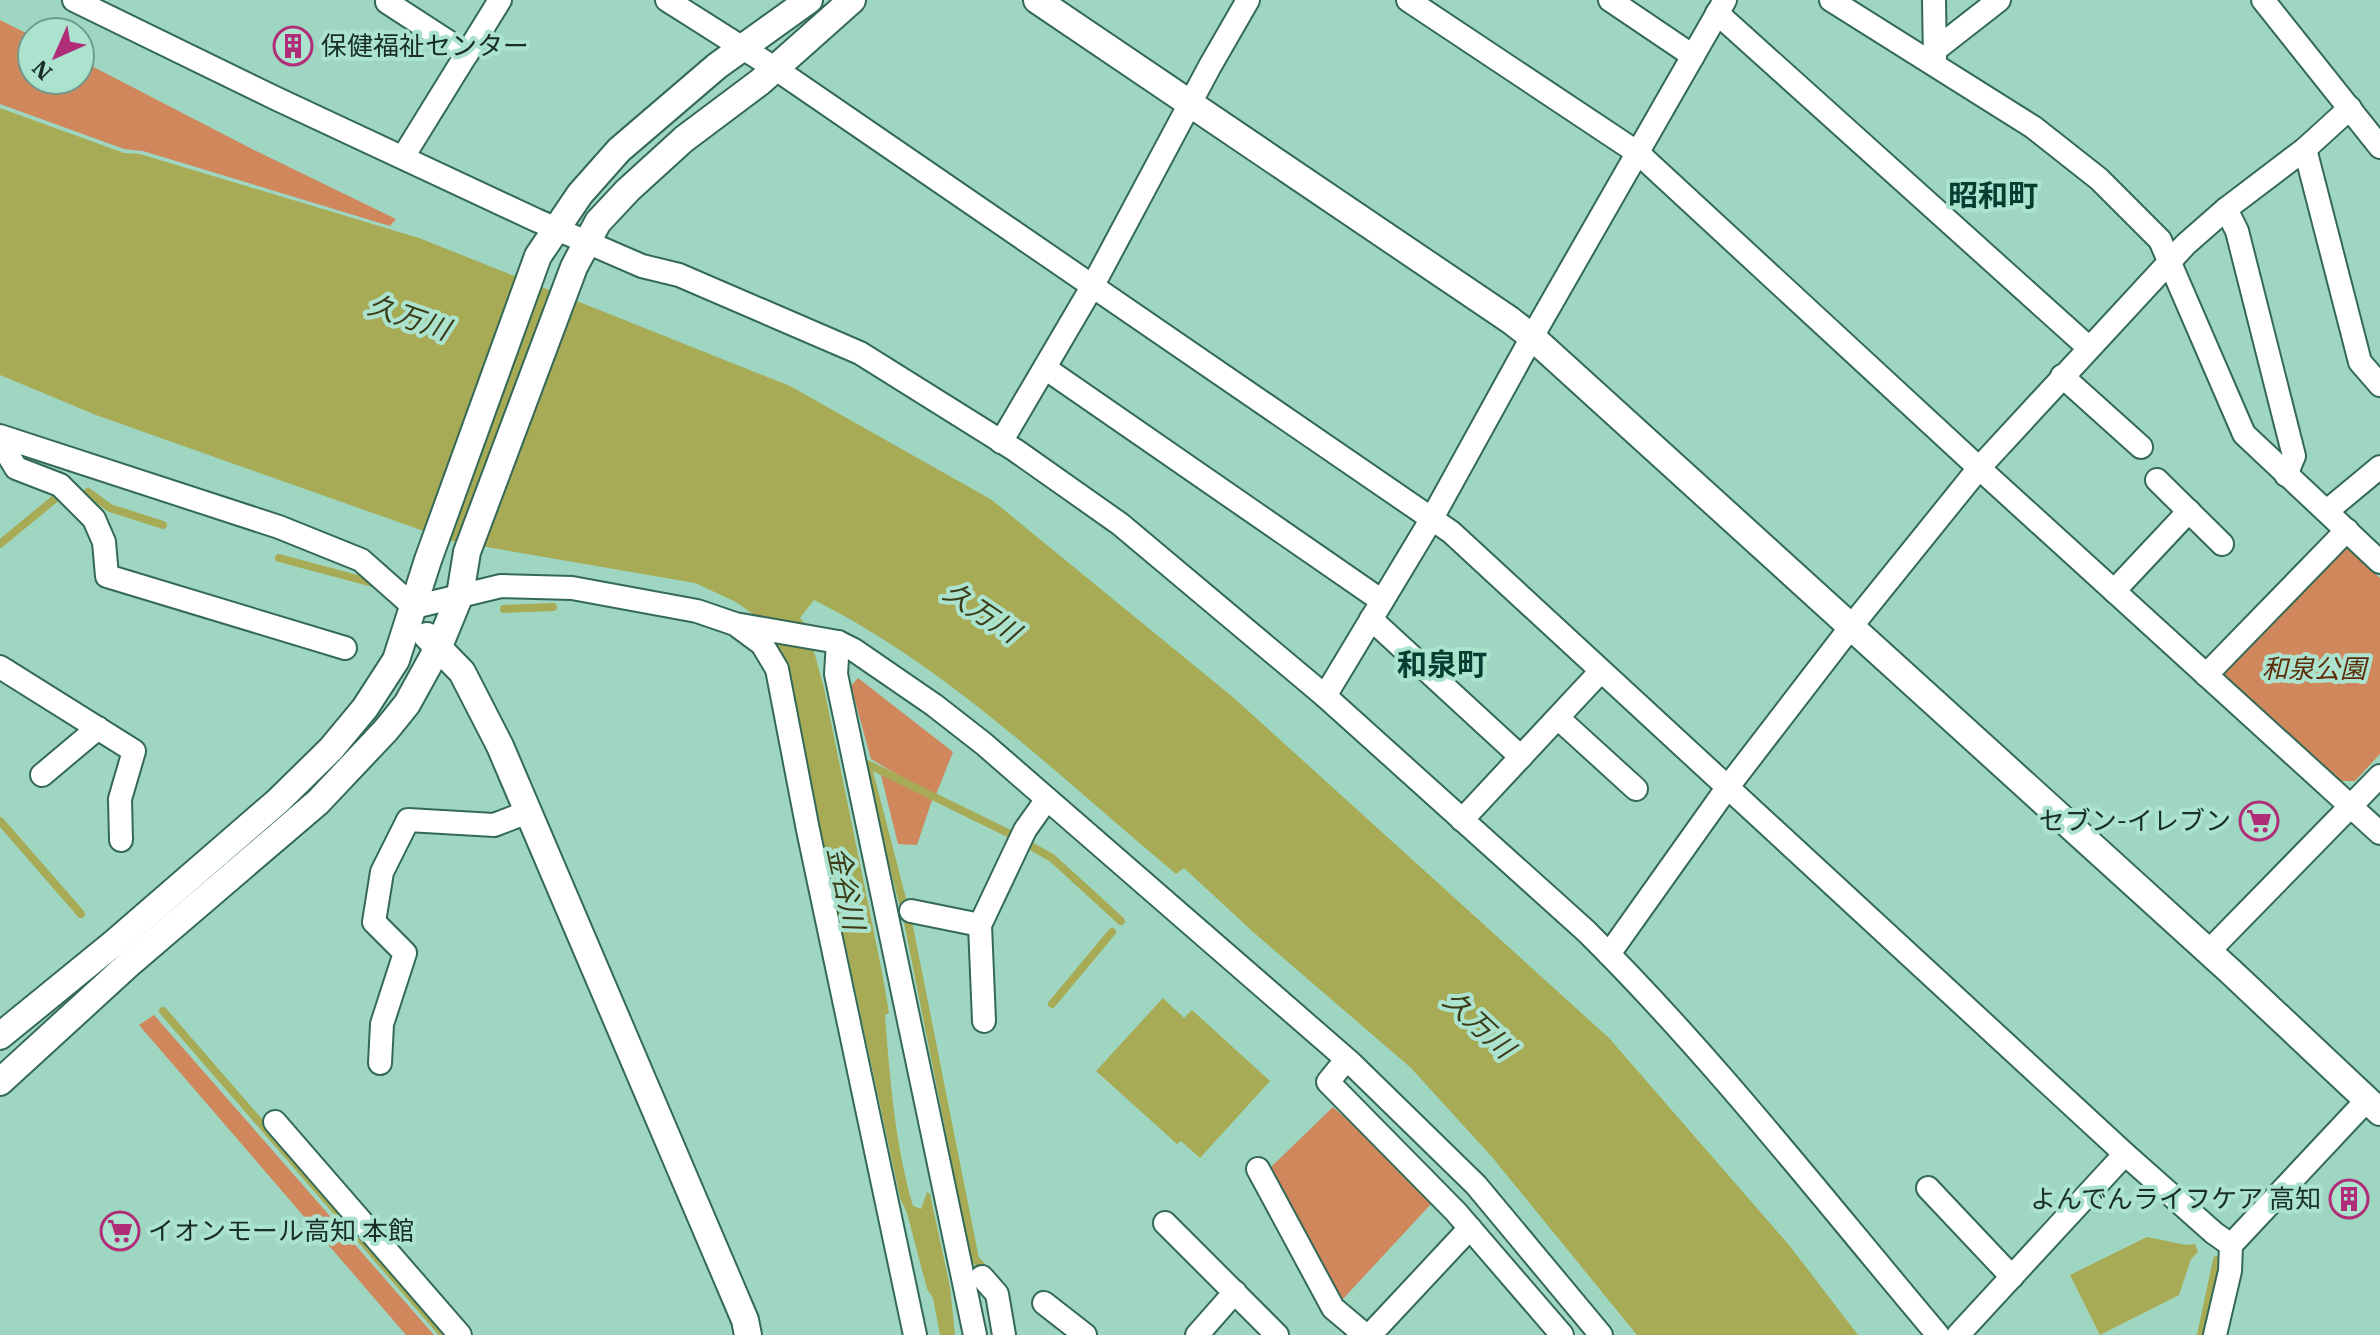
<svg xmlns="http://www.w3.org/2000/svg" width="2380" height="1335" font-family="'IBM Plex Serif','Noto Sans JP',serif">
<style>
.green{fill:#d0875c}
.water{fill:#a8ab55}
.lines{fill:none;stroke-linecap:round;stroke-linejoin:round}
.stream{stroke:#a8ab55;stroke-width:8}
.minor-casing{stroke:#336957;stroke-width:26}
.tertiary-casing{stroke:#336957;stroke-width:30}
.minor{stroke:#fff;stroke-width:22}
.tertiary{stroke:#fff;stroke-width:26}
.labels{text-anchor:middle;stroke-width:8;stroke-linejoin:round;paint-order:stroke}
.poi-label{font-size:26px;fill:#182e27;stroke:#abe3cf;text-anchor:start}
.park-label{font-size:26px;font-style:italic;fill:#5d2c0b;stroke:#abe3cf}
.water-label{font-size:28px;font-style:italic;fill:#3c3d18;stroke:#abe3cf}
.quarter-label{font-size:30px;font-weight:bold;fill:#034031;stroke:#abe3cf}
</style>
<rect width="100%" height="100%" fill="#9ed6c2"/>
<g class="green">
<path d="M 0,20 L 32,36 L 32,80 L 80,80 L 80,60 L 252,149 L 396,219 L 390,226 L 143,151 L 124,149 L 0,104 Z"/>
<path d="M 2347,548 L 2380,578 L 2380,754 L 2355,781 L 2339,781 L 2225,677 L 2226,666 L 2337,550 Z"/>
<path d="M 858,678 L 953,752 L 935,797 L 871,759 L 851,686 Z"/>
<path d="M 879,767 L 932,800 L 917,845 L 898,844 Z"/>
<path d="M 154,1015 L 434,1335 L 406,1335 L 139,1025 Z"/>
<path d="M 1333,1107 L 1358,1129 L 1431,1204 L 1342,1300 L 1270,1168 Z"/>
</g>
<g class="water">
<path d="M 0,108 L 124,153 L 140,154 L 419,238 L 790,386 L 992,500 L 1234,698 L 1609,1038 L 1789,1245 L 1858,1335 L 1637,1335 L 1492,1157 L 1411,1068 L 1252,931 L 1184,868 L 1176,874 C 1061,778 948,667 814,600 L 800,618 L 807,626 L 824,688 L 882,972 L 889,1013 L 885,1015 C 890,1080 895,1144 913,1206 L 921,1209 L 927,1192 L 930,1194 L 950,1287 L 955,1335 L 940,1335 L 933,1298 L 927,1289 L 907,1213 L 900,1198 L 787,674 L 773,643 L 754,615 L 736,602 L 695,583 L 452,541 L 96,415 L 0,375 Z"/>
<path d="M 1163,998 L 1184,1018 L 1192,1010 L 1270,1081 L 1200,1158 L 1181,1141 L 1177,1144 L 1096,1071 Z"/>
<path d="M 2147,1237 L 2186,1245 L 2195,1244 L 2198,1252 L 2191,1259 L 2179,1295 L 2100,1335 L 2070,1275 Z"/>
</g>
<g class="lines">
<g class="stream">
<path d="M 88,492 L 110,508 L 163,525"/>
<path d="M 0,544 L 57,497"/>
<path d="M 279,558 L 380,585"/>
<path d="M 504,609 L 553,607"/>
<path d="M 0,821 L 81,914"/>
<path d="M 1052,1004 L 1112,932"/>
<path d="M 163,1011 L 444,1335"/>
<path d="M 988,1273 L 975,1259 L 908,922 L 867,764 L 1008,833 L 1052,858 L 1121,921"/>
<path d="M 2201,1335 L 2217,1260"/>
</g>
<defs>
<g id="minor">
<path d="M 74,0 L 275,98 L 536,220 L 642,266 L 679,275 L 860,353 L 1015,450 L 1120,524 L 1325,696 L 1586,931 C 1713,1057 1823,1199 1938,1335"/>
<path d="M 667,0 L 776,69 L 1451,532 L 2125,1154 L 2214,1233 L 2231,1245"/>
<path d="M 1408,0 L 1638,153 L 1979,468 L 2380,833"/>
<path d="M 1610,0 L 1693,56"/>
<path d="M 1831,0 L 2033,127 L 2099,179 L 2160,240 L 2244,434 L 2380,562"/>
<path d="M 1934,0 L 1935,59"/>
<path d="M 2263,0 L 2380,147"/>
<path d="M 387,2 L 467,54"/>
<path d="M 1717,13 L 2088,347"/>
<path d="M 1935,50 L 1999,0"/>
<path d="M 2305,149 L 2360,362 L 2380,385"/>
<path d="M 403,157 L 500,0"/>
<path d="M 2226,209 L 2237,231 L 2294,456 L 2286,475"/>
<path d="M 1045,368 L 1382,601"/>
<path d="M 2062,376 L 2141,447"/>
<path d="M 0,436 L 279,527 L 361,560 L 414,607 L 501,586 L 572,588 L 697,611 L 735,624 L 838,642 L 854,650 L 934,705 L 984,744 L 1351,1063 L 1476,1185 L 1601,1335"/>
<path d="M 1001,442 L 1092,287 L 1210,66 L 1248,0"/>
<path d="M 7,453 L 16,468 L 60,485 L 94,519 L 104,542 L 107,576 L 345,648"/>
<path d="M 2157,480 L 2222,544"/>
<path d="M 2327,511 L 2380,467"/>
<path d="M 2114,591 L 2189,511"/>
<path d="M 1371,619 L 1521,757"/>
<path d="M 739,627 L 762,644 L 777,669 L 808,830 L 915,1335"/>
<path d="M 838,642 L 836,674 L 975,1335"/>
<path d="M 0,667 L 134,751 L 120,799 L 121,840"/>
<path d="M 2206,675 L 2347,530"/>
<path d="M 1325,696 L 1431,520 L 1532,337 L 1725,0"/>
<path d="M 1558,718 L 1636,789"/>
<path d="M 42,775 L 98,728"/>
<path d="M 1462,820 L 1601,671"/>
<path d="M 911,911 L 980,925"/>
<path d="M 2208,952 L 2380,776"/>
<path d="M 1609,954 L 1727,788 L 1850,628 L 1979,468 L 2186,244 L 2226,209 L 2305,149 L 2350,108"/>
<path d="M 984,1021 L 980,925 L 1025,830 L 1047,799"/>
<path d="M 1346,1060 L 1328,1082 L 1456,1212 L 1562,1335"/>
<path d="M 380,1063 L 382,1024 L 405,953 L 374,922 L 382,872 L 408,820 L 494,825 L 528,812"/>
<path d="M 275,1122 L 460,1335"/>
<path d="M 1258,1169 L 1333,1308 L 1365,1335"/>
<path d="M 1928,1188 L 2012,1277"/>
<path d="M 1165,1223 L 1277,1335"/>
<path d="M 982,1277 L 997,1294 L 1004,1335"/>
<path d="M 1044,1303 L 1085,1335"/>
<path d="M 1197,1335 L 1235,1292"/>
<path d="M 1370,1335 L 1470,1228"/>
<path d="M 1958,1335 L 2125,1154"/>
<path d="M 2215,1335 L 2230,1271 L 2231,1245 L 2367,1100"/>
</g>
<g id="tertiary">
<path d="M 1037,0 L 1510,320 L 1532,337 L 2230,971 L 2380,1112"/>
<path d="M 427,636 L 462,672 L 500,746 L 745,1320 L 748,1335"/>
<path d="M 0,1036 L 114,943 L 278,801 L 331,749 L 365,708 L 396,660 L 428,560 L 538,256 L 580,194 L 619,150 L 717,66 L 809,0"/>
<path d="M 0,1082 L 131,962 L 318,802 L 386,730 L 407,704 L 439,646 L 460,595 L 467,552 L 574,267 L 598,222 L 628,190 L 684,139 L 760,82 L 852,0"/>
</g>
</defs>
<use href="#minor" class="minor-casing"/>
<use href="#tertiary" class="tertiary-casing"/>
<use href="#minor" class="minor"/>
<use href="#tertiary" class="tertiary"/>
</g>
<defs>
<symbol id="building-ring" viewBox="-11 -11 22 22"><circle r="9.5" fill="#abe3cf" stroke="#b02e78" stroke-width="1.5"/><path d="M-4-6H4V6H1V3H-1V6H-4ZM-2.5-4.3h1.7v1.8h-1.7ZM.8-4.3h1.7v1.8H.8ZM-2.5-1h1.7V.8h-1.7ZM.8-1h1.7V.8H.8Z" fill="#b02e78"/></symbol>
<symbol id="supermarket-ring" viewBox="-11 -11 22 22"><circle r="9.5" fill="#abe3cf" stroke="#b02e78" stroke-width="1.5"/><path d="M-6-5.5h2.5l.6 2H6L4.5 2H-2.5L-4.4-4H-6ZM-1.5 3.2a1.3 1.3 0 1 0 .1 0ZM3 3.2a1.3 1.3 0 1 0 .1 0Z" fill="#b02e78"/></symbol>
</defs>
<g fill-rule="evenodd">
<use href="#building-ring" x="271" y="24" width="44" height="44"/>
<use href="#supermarket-ring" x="2237" y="799" width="44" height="44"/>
<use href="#building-ring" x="2327" y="1177" width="44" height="44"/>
<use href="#supermarket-ring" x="98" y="1209" width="44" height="44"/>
</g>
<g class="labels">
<g class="poi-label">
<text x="321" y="55">保健福祉センター</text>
<text x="2231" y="830" text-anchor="end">セブン-イレブン</text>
<text x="2321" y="1208" text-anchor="end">よんでんライフケア 高知</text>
<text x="148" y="1240">イオンモール高知 本館</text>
</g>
<g class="park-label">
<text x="2314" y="678">和泉公園</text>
</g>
<g class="water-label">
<text transform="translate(409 317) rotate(19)" y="10">久万川</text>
<text transform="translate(982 612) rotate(34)" y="10">久万川</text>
<text transform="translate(846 888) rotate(78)" y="10">金谷川</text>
<text transform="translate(1479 1024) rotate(43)" y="10">久万川</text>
</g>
<g class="quarter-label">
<text x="1993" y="206">昭和町</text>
<text x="1442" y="675">和泉町</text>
</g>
</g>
<g transform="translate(56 56) rotate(225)"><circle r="38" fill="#abe3cf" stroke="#709b8c" stroke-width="2"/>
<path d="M0-6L14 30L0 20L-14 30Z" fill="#b02e78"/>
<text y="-12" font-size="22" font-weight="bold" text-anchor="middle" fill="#182e27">N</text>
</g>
</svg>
